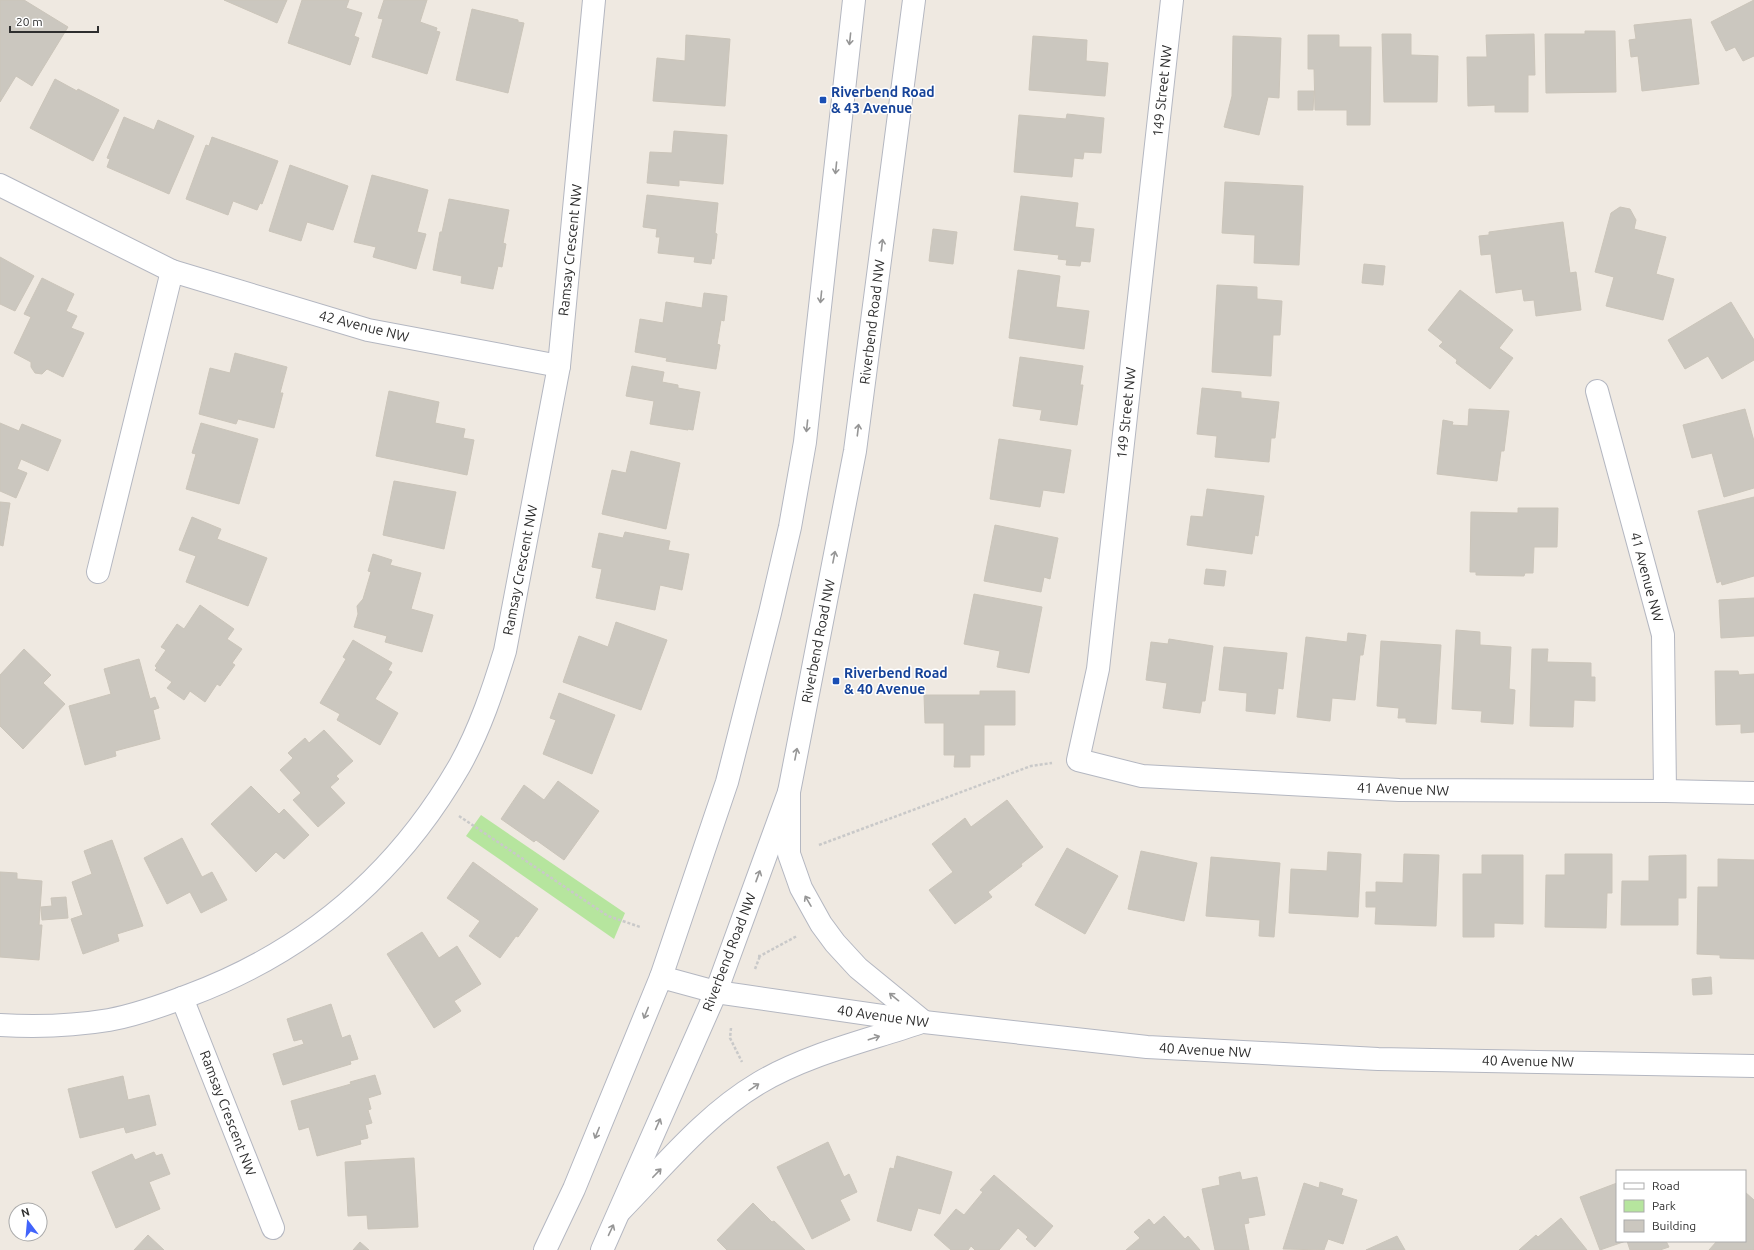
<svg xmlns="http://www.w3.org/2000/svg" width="1754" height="1250" font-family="Ubuntu,sans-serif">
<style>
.green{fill:#b6e59e}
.building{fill:#cbc7bf;stroke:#cbc5ba}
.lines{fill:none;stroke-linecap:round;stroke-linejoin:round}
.minor-casing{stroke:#b4b7c1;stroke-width:24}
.tertiary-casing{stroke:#b4b7c1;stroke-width:24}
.secondary-casing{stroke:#b4b7c1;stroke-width:24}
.path{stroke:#c9c9c9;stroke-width:2.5;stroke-dasharray:3 2;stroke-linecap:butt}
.minor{stroke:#fff;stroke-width:22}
.tertiary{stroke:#fff;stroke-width:22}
.secondary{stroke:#fff;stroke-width:22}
.oneway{stroke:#969696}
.transit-dot{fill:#1a4fb4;stroke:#fff;stroke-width:1.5}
.labels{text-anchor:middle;stroke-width:3;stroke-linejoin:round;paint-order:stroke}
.street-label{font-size:14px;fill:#2e2e2e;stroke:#fff}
.transit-label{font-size:14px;font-weight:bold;fill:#164399;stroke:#fff;text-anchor:start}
</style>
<rect width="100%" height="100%" fill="#efe9e1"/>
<path class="green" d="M 481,815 L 625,913 L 614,939 L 466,836 Z"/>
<g class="building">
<path d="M 0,0 L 24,0 L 68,27 L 32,86 L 16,76 L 0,102 Z"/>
<path d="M 224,0 L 287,0 L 277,23 Z"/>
<path d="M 302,0 L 349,0 L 346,8 L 362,13 L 354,36 L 359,38 L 350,65 L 288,43 Z"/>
<path d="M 384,0 L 427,0 L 420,22 L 437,28 L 436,31 L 440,32 L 427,74 L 372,57 L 383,19 L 378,18 Z"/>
<path d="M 1754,0 L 1754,56 L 1743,61 L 1735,47 L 1726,51 L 1711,22 Z"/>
<path d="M 472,9 L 518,20 L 518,22 L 524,23 L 508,93 L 456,80 Z"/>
<path d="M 1691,19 L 1699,84 L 1642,91 L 1638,56 L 1631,57 L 1629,40 L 1636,39 L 1634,25 Z"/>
<path d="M 1585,31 L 1615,31 L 1616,92 L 1546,93 L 1545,34 L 1585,34 Z"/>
<path d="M 1382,34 L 1411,34 L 1411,55 L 1438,56 L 1437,102 L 1384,102 Z"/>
<path d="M 1534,34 L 1535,75 L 1528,75 L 1528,112 L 1495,112 L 1495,105 L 1468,106 L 1467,57 L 1487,57 L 1486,35 Z"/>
<path d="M 686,35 L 730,39 L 725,106 L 653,101 L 657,58 L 685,61 Z"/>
<path d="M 1308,35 L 1339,35 L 1339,47 L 1371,47 L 1370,125 L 1347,125 L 1347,110 L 1315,110 L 1314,69 L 1308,69 Z"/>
<path d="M 1033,36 L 1087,40 L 1086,61 L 1108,63 L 1105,96 L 1029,90 Z"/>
<path d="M 1233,36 L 1281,38 L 1279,98 L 1268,97 L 1259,135 L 1224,127 L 1232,96 Z"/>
<path d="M 55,79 L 77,91 L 78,89 L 119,110 L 93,161 L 30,128 Z"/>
<path d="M 1298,91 L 1314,91 L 1313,110 L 1298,110 Z"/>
<path d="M 1067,114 L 1104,118 L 1101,153 L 1084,152 L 1083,159 L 1074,158 L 1072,177 L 1014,172 L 1019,115 L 1066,119 Z"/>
<path d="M 124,117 L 154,130 L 158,120 L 194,136 L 169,194 L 107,167 L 110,159 L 107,158 Z"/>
<path d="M 674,131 L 727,135 L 723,184 L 679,180 L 679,186 L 647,183 L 650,152 L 672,153 Z"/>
<path d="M 212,137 L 278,161 L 262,204 L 260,203 L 257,210 L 233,201 L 228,215 L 186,199 L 206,145 L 209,146 Z"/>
<path d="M 290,165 L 348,186 L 333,230 L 307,222 L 301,241 L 269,231 Z"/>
<path d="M 372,175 L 428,190 L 417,232 L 426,234 L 416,269 L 373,257 L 376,247 L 354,242 Z"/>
<path d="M 1225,182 L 1303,186 L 1299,265 L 1254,263 L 1255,235 L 1222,233 Z"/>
<path d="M 647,195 L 718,203 L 715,233 L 717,234 L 714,259 L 712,258 L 711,264 L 694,262 L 695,257 L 658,253 L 660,237 L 656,237 L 657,229 L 643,227 Z"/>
<path d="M 1021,196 L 1078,203 L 1075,227 L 1094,229 L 1090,262 L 1081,261 L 1080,266 L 1066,265 L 1067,260 L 1058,259 L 1059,255 L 1014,250 Z"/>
<path d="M 449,199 L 509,210 L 503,243 L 506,244 L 502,267 L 498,266 L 493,289 L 461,283 L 462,276 L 433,270 L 440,232 L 442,232 Z"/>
<path d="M 1620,207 L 1630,209 L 1636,220 L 1634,229 L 1666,237 L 1656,274 L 1674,279 L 1663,320 L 1606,306 L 1614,277 L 1595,272 L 1611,213 Z"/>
<path d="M 1563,222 L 1570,273 L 1576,272 L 1581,310 L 1536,316 L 1534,300 L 1524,301 L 1522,289 L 1496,293 L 1491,254 L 1481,255 L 1479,236 L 1489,235 L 1489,232 Z"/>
<path d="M 933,229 L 957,232 L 953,264 L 929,261 Z"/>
<path d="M 0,257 L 34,276 L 15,311 L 0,304 Z"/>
<path d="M 1364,264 L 1385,266 L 1383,285 L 1362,283 Z"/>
<path d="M 1018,270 L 1060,276 L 1056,307 L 1089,311 L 1084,349 L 1009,338 Z"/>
<path d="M 42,278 L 74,294 L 66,311 L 77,316 L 71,328 L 84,333 L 63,377 L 47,369 L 42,374 L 35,373 L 31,367 L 31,362 L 14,353 L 31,317 L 24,314 Z"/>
<path d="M 1217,285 L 1257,287 L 1257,299 L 1282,301 L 1280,335 L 1273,335 L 1271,376 L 1212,372 Z"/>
<path d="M 1460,290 L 1513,330 L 1499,348 L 1513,358 L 1490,389 L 1456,363 L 1457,360 L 1439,346 L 1443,342 L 1428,330 Z"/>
<path d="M 704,293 L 727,296 L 724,321 L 721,320 L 717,344 L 720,345 L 716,369 L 666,361 L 667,358 L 635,352 L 640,319 L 663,323 L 666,302 L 702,308 Z"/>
<path d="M 1731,302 L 1754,340 L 1754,360 L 1722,379 L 1708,356 L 1685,369 L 1668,340 Z"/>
<path d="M 235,353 L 287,367 L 280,393 L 283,393 L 274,428 L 238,419 L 236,424 L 199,414 L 210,368 L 230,373 Z"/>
<path d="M 1020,357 L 1083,366 L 1080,385 L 1083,385 L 1077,425 L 1040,420 L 1042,410 L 1013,406 Z"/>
<path d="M 632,366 L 664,372 L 662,382 L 678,385 L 678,388 L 700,392 L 693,430 L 688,429 L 688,430 L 650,424 L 654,401 L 626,396 Z"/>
<path d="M 1202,388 L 1241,392 L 1241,398 L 1279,402 L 1275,438 L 1271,438 L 1269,462 L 1215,457 L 1217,436 L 1197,434 Z"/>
<path d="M 389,391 L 439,402 L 435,423 L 465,429 L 463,438 L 474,440 L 467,475 L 376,456 Z"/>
<path d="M 1469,409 L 1509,411 L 1504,451 L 1501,451 L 1497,481 L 1437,474 L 1443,420 L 1453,422 L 1452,425 L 1468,426 Z"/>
<path d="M 1745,409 L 1754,441 L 1754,488 L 1724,497 L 1712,453 L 1692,458 L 1683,425 Z"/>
<path d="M 0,423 L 19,431 L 22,424 L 61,440 L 48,471 L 21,459 L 17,469 L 27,473 L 16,498 L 0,491 Z"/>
<path d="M 201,423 L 258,439 L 239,504 L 186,489 L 196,454 L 192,453 Z"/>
<path d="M 999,439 L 1071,450 L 1064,493 L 1043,490 L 1040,507 L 990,499 Z"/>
<path d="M 631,451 L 680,463 L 666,529 L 602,514 L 612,470 L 626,473 Z"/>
<path d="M 394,481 L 456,492 L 444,549 L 383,535 Z"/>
<path d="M 1207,489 L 1264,496 L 1258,536 L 1255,535 L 1252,554 L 1187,545 L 1191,516 L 1203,517 Z"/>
<path d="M 1754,497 L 1754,576 L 1722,585 L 1721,581 L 1717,583 L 1698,511 Z"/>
<path d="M 0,502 L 10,503 L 3,546 L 0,545 Z"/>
<path d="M 1518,508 L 1558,508 L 1557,547 L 1534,547 L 1533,573 L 1525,573 L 1524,576 L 1476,575 L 1476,572 L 1470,572 L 1471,512 L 1518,513 Z"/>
<path d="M 192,517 L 221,529 L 217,539 L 267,558 L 248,606 L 186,582 L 196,556 L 179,550 Z"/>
<path d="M 995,525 L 1058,538 L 1050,579 L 1044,577 L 1041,592 L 984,581 Z"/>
<path d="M 625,532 L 670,541 L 668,550 L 689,554 L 682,590 L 660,585 L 655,610 L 596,598 L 602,569 L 592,567 L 599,533 L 623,538 Z"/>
<path d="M 373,554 L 392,560 L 390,565 L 421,573 L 411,609 L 433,615 L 422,652 L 385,642 L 387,636 L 354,627 L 358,614 L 357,606 L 363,599 L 371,572 L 368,571 Z"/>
<path d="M 1206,569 L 1226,571 L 1224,586 L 1204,584 Z"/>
<path d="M 974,594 L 1042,607 L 1029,673 L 997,667 L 1000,651 L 964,644 Z"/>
<path d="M 1754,598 L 1754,636 L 1721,638 L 1719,600 Z"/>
<path d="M 200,605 L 234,629 L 227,639 L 242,649 L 232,663 L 235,665 L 220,686 L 217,684 L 205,702 L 190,691 L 184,700 L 167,688 L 172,682 L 155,670 L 157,668 L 155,666 L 166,650 L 161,647 L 177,624 L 184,629 Z"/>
<path d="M 616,622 L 667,640 L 641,710 L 563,682 L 579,636 L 608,647 Z"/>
<path d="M 1456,630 L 1480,632 L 1480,645 L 1511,647 L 1509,689 L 1515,690 L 1513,724 L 1481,722 L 1482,711 L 1452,709 Z"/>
<path d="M 1348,633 L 1366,635 L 1363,655 L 1360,655 L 1355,700 L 1332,698 L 1330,721 L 1297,717 L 1306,637 L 1347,642 Z"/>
<path d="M 1169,639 L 1213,646 L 1205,701 L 1202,701 L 1200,713 L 1163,708 L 1167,683 L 1146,680 L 1151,642 L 1168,644 Z"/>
<path d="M 353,640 L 392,663 L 388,670 L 392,672 L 375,699 L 398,713 L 380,745 L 337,720 L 340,714 L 320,703 L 346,659 L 343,657 Z"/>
<path d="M 1381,641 L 1441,645 L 1436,724 L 1406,722 L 1406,718 L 1398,718 L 1399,708 L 1377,706 Z"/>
<path d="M 1224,647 L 1287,653 L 1283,689 L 1278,688 L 1275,714 L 1246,711 L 1247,693 L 1219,690 Z"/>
<path d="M 24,649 L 51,675 L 43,683 L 65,704 L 23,749 L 0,726 L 0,675 Z"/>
<path d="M 1532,649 L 1548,649 L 1547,662 L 1591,663 L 1591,677 L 1595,677 L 1595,701 L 1574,700 L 1573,727 L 1530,726 Z"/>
<path d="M 139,659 L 150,699 L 155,697 L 159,708 L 153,710 L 160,739 L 115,751 L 116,756 L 85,765 L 69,706 L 111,694 L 104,669 Z"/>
<path d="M 1715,671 L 1738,671 L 1739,675 L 1754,674 L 1754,732 L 1741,733 L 1741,724 L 1716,725 Z"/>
<path d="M 980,691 L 1015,691 L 1015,725 L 984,725 L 984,755 L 970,755 L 970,767 L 954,767 L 955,755 L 944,755 L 944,723 L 925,723 L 924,695 L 980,695 Z"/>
<path d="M 559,693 L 615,715 L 592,774 L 543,754 L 556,720 L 550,718 Z"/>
<path d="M 324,730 L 353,761 L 336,776 L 339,779 L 330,787 L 345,803 L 318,827 L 293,800 L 301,793 L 280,770 L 293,758 L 288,753 L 305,738 L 309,743 Z"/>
<path d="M 558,781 L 599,811 L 564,860 L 536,840 L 534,842 L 501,819 L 524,785 L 544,800 Z"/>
<path d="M 251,786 L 279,814 L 284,809 L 309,835 L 284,859 L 276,852 L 256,872 L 211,824 Z"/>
<path d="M 1007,800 L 1043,847 L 1021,864 L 1022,866 L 988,892 L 992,897 L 955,924 L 929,890 L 953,872 L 932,844 L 965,818 L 971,827 Z"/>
<path d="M 182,838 L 202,877 L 212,872 L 227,900 L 201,913 L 190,892 L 167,904 L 144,858 Z"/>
<path d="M 112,840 L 143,926 L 117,934 L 119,941 L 83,954 L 71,919 L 83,915 L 72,882 L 92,874 L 84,851 Z"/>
<path d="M 1067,848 L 1118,876 L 1085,934 L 1035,905 Z"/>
<path d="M 1141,851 L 1197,863 L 1184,921 L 1128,909 Z"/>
<path d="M 1328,852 L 1361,854 L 1358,917 L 1289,913 L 1291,869 L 1327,871 Z"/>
<path d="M 1404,854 L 1439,855 L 1436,926 L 1375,924 L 1376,907 L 1366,907 L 1366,892 L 1376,892 L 1376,882 L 1403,883 Z"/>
<path d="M 1565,854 L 1612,854 L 1612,893 L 1607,893 L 1606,928 L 1545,927 L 1546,875 L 1565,875 Z"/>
<path d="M 1482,855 L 1523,855 L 1523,924 L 1494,923 L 1494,937 L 1463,937 L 1463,874 L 1482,874 Z"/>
<path d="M 1686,855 L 1686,898 L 1678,898 L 1678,925 L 1621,925 L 1622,881 L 1649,881 L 1649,856 Z"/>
<path d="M 1211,857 L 1280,863 L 1274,937 L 1259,936 L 1260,920 L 1206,916 Z"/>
<path d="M 1718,859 L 1754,860 L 1754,959 L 1720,958 L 1720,955 L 1697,954 L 1698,887 L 1718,887 Z"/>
<path d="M 473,862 L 538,909 L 518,937 L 516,936 L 500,958 L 469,936 L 480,921 L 447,898 Z"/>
<path d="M 0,872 L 17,873 L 17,879 L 42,881 L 39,925 L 42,925 L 39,960 L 0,957 Z"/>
<path d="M 66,897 L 68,918 L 42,920 L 41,907 L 52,906 L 51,898 Z"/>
<path d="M 422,932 L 439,958 L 457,946 L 481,984 L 454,1001 L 461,1011 L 434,1028 L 387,954 Z"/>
<path d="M 1711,977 L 1712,994 L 1693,995 L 1692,979 Z"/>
<path d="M 331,1004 L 342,1038 L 350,1035 L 358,1059 L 350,1061 L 351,1064 L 283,1085 L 273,1054 L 304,1044 L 302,1039 L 294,1041 L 287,1019 Z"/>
<path d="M 375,1075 L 381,1094 L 368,1098 L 371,1109 L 368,1110 L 372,1123 L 365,1125 L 368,1138 L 360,1140 L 361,1144 L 317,1156 L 309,1127 L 299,1130 L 291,1101 L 351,1084 L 350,1082 Z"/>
<path d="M 123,1076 L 128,1100 L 149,1095 L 156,1125 L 126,1133 L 124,1127 L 80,1138 L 68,1089 Z"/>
<path d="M 828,1142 L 844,1177 L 849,1174 L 857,1192 L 840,1200 L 850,1220 L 812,1239 L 777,1167 Z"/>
<path d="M 154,1152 L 156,1156 L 162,1154 L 170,1174 L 149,1182 L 160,1209 L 116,1228 L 92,1172 L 132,1154 L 135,1160 Z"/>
<path d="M 897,1156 L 952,1172 L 940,1214 L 918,1208 L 911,1231 L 877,1221 L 890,1168 L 894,1169 Z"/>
<path d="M 414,1158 L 418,1227 L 368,1229 L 367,1215 L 348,1216 L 345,1162 Z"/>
<path d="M 1240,1172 L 1242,1180 L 1257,1177 L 1265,1215 L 1248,1218 L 1249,1223 L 1244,1224 L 1249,1250 L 1215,1250 L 1202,1189 L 1220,1185 L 1219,1177 Z"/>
<path d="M 994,1175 L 1053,1226 L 1035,1247 L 1026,1239 L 1028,1237 L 1018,1228 L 999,1250 L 975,1250 L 971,1246 L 968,1250 L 951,1250 L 934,1235 L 956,1209 L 964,1215 L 983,1192 L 980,1190 Z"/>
<path d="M 1320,1182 L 1343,1189 L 1341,1195 L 1357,1200 L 1343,1244 L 1328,1239 L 1324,1250 L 1283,1249 L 1304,1183 L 1319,1188 Z"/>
<path d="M 1617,1183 L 1617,1241 L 1626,1241 L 1600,1250 L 1580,1197 Z"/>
<path d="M 1745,1192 L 1754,1200 L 1754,1249 L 1753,1250 L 1709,1250 L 1717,1241 L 1745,1241 Z"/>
<path d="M 753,1203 L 772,1222 L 774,1221 L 805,1250 L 727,1250 L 717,1240 Z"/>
<path d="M 1164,1216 L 1185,1239 L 1188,1236 L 1200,1250 L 1126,1250 L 1140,1238 L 1134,1232 L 1149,1219 L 1154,1225 Z"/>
<path d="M 1561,1218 L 1587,1250 L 1519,1250 L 1536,1235 L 1538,1237 Z"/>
<path d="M 148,1235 L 164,1250 L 134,1250 Z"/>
<path d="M 1397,1236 L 1405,1250 L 1366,1250 Z"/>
<path d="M 1627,1241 L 1666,1241 L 1669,1247 L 1660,1250 L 1630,1250 Z"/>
<path d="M 360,1242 L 369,1250 L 353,1250 Z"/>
</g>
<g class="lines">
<defs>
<g id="minor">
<path d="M 1172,0 L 1098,669 L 1078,760 L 1142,776 L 1399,790 L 1665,791 L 1754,793"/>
<path d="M 0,185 L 172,271 L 368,330 L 559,366"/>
<path d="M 1597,391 L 1663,635 L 1665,791"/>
<path d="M 98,572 L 172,271"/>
<path d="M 182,998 L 273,1228"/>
<path d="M 0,1025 C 37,1027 73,1026 109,1020 C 137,1015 164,1005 190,995 C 307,951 398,873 460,765 C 480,729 493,690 505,651 L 559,366 L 594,0"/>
</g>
<g id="tertiary">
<path d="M 661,977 L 727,782 L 770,613 L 790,527 L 805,442 L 854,0"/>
<path d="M 716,992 L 789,792 L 855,451 L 914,0"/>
</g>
<g id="secondary">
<path d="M 789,792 L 789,854 L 801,888 L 821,924 L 835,943 L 858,968 L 924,1022"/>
<path d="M 620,1211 C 664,1166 705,1115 759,1083 C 808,1054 866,1041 919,1023"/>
<path d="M 545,1250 L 574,1189 L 661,977 L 716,992 L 744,996 L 924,1022 L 1147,1047 L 1378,1059 L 1754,1066"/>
<path d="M 602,1250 L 716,992"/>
</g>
</defs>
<use href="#minor" class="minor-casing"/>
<use href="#tertiary" class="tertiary-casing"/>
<use href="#secondary" class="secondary-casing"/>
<g class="path">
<path d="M 459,816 L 608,916 L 640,927"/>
<path d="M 819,845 L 1031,766 L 1052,763"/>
<path d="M 758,956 L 760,956 L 797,936"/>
<path d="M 755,969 L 760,956"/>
<path d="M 731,1028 L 730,1038 L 742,1062"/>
</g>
<use href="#minor" class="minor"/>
<use href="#tertiary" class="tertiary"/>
<use href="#secondary" class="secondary"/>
</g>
<defs><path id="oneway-shaft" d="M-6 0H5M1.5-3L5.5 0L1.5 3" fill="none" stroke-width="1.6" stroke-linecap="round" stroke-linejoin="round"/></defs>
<g class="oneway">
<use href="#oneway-shaft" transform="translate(850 39) rotate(96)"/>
<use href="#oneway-shaft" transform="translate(836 168) rotate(96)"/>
<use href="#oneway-shaft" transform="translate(882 245) rotate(-83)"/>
<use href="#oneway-shaft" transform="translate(821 297) rotate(96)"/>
<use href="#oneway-shaft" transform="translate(807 426) rotate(96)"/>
<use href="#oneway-shaft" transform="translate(858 430) rotate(-83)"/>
<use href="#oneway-shaft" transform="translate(834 557) rotate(-79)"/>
<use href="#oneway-shaft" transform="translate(796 754) rotate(-79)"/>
<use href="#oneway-shaft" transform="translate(758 876) rotate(-70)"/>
<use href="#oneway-shaft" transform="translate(808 901) rotate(-120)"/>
<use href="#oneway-shaft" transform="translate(894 997) rotate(-141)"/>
<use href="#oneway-shaft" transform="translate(646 1013) rotate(112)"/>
<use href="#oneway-shaft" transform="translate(874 1038) rotate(-18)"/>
<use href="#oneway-shaft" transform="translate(754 1087) rotate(-34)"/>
<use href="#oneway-shaft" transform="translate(658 1124) rotate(-66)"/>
<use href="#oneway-shaft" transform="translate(597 1133) rotate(112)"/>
<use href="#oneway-shaft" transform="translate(657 1173) rotate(-46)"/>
<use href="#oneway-shaft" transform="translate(611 1230) rotate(-65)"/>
</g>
<g class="transit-dot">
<rect x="819" y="96" width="8" height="8" rx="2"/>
<rect x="832" y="677" width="8" height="8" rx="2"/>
</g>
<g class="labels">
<g class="street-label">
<text transform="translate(1162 91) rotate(-84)" y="5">149 Street NW</text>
<text transform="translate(570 250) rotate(-84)" y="5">Ramsay Crescent NW</text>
<text transform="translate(872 322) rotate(-83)" y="5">Riverbend Road NW</text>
<text transform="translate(364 326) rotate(14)" y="5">42 Avenue NW</text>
<text transform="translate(1126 413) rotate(-84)" y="5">149 Street NW</text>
<text transform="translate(520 570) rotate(-79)" y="5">Ramsay Crescent NW</text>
<text transform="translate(1647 577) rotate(75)" y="5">41 Avenue NW</text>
<text transform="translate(818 641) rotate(-79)" y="5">Riverbend Road NW</text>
<text transform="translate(1403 789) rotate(2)" y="5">41 Avenue NW</text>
<text transform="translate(729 952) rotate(-69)" y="5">Riverbend Road NW</text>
<text transform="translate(883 1016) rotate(8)" y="5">40 Avenue NW</text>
<text transform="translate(1205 1050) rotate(3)" y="5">40 Avenue NW</text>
<text transform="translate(1528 1061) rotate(1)" y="5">40 Avenue NW</text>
<text transform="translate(228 1113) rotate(69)" y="5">Ramsay Crescent NW</text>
</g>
<g class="transit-label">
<text x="831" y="97">Riverbend Road<tspan x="831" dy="16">&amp; 43 Avenue</tspan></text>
<text x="844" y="678">Riverbend Road<tspan x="844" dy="16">&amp; 40 Avenue</tspan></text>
</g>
</g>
<rect x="1616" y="1170" width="130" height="72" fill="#ffffff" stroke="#ababab"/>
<rect x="1624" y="1183" width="20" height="6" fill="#ffffff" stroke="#ababab"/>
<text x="1652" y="1190" font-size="12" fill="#2e2e2e">Road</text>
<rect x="1624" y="1200" width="20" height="12" fill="#b6e59e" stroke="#ababab"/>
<text x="1652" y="1210" font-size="12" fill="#2e2e2e">Park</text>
<rect x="1624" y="1220" width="20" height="12" fill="#cbc7bf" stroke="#ababab"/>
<text x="1652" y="1230" font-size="12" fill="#2e2e2e">Building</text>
<g transform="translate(28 1222) rotate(344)"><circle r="19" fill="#ffffff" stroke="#ababab"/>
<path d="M0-3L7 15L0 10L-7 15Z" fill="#4264fb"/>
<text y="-6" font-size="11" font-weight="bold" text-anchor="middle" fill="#2e2e2e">N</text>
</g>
<path d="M10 26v6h88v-6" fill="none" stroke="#2e2e2e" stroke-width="2"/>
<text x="16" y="26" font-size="12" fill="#2e2e2e" stroke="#ffffff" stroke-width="3" paint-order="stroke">20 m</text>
</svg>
